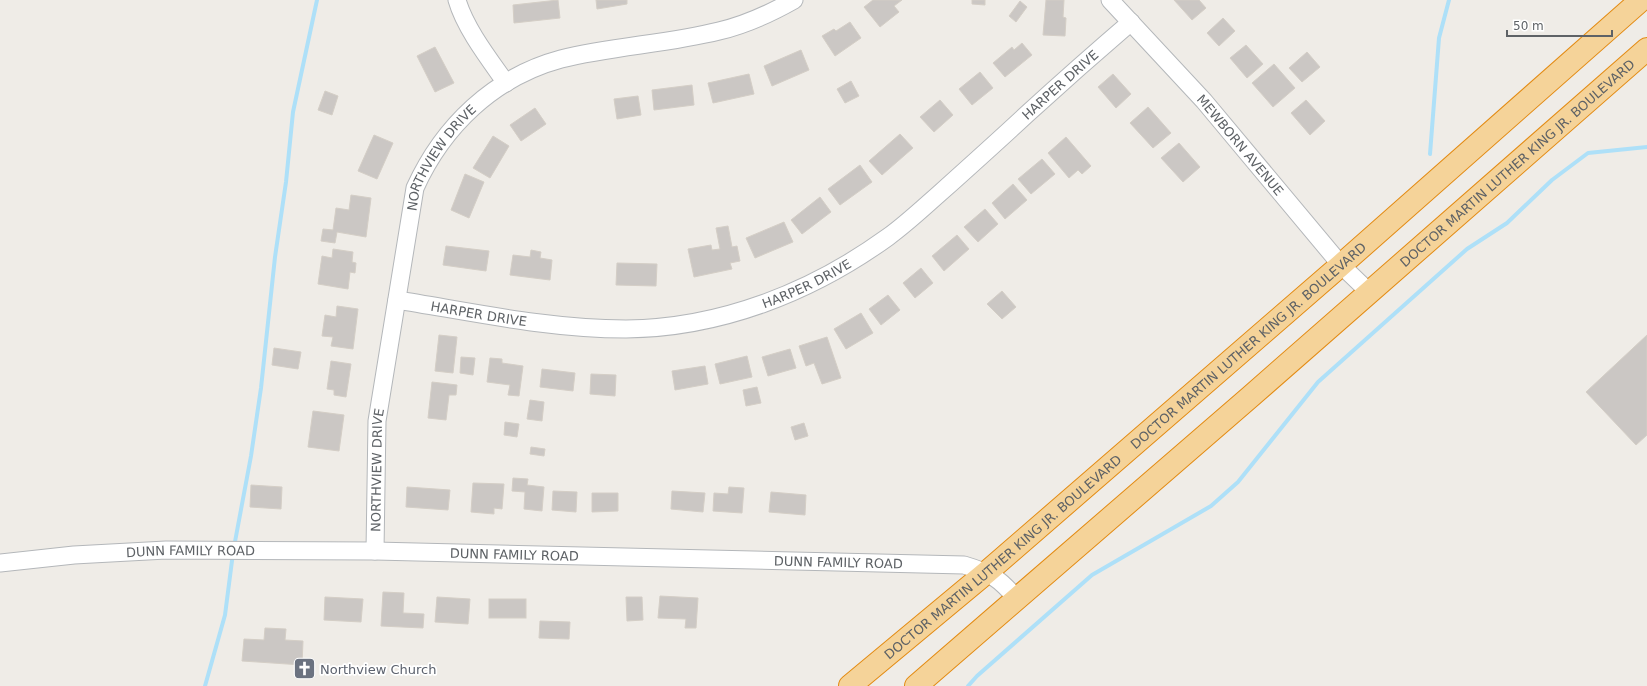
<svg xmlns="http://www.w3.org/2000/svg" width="1647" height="686" font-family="'DejaVu Sans',sans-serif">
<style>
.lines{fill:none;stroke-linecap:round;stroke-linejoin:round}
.stream{stroke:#aee0f8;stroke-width:4}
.building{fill:#cbc7c4;stroke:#d4cec6}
.minor-casing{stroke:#b4b7ba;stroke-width:19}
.highway-casing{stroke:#e38b13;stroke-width:24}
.minor{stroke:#fff;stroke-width:17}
.highway{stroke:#f5d399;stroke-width:22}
.labels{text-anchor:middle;stroke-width:3.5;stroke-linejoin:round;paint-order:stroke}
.street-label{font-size:13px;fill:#5e6266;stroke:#fff}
.worship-label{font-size:13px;fill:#5b616d;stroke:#fff;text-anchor:start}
</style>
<rect width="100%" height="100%" fill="#efece7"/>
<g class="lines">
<g class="stream">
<path d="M 1430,154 L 1439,38 L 1449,0"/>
<path d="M 234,547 L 251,456 L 261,388 L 275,257 L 286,182 L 293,112 L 317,0"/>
<path d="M 205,686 L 225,615 L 233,553"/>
<path d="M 968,686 L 977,676 L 1092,575 L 1211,506 L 1238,482 L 1318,382 L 1467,249 L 1507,223 L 1552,180 L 1588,153 L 1647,147"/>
</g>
</g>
<g class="building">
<path d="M 558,0 L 560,18 L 514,23 L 513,5 Z"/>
<path d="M 596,0 L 627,0 L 627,4 L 597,9 Z"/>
<path d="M 873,0 L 902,0 L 894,6 L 899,12 L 880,27 L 864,7 Z"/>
<path d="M 972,0 L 985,0 L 985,5 L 972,4 Z"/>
<path d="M 1046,0 L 1064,0 L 1063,17 L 1066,18 L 1065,36 L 1043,35 Z"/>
<path d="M 1174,0 L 1199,0 L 1206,8 L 1192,20 Z"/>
<path d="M 1020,1 L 1027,7 L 1016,22 L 1009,16 Z"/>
<path d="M 1223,18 L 1235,31 L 1219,46 L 1207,33 Z"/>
<path d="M 850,22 L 861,38 L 835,56 L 822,36 L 834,29 L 836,31 Z"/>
<path d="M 1022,43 L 1032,55 L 1005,77 L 993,63 L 1012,47 L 1014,50 Z"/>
<path d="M 1246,45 L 1263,64 L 1247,78 L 1230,58 Z"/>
<path d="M 435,47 L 454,83 L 435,92 L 417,56 Z"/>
<path d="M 801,50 L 809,70 L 772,86 L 764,66 Z"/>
<path d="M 1307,52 L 1320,67 L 1302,82 L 1289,68 Z"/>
<path d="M 1274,64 L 1295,88 L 1273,107 L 1252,83 Z"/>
<path d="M 980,72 L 993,88 L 972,105 L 959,89 Z"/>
<path d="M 749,74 L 754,94 L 713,103 L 708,83 Z"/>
<path d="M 1113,74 L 1131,94 L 1116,108 L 1098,87 Z"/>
<path d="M 851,81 L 859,96 L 845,103 L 837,89 Z"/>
<path d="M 692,85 L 694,105 L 654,110 L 652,90 Z"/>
<path d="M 325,91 L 338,96 L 332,115 L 318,110 Z"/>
<path d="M 638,96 L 641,115 L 617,119 L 614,99 Z"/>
<path d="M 940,100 L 953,115 L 934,132 L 920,117 Z"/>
<path d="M 1306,100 L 1325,121 L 1310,135 L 1291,113 Z"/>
<path d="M 1148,107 L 1171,133 L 1153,148 L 1130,123 Z"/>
<path d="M 535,108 L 546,124 L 521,141 L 510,125 Z"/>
<path d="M 900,134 L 913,148 L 882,175 L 869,161 Z"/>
<path d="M 374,135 L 393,143 L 377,179 L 358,171 Z"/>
<path d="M 493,136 L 509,146 L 490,178 L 473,168 Z"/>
<path d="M 1066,137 L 1091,166 L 1082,174 L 1078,170 L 1069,178 L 1048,153 Z"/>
<path d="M 1179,143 L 1200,167 L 1183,182 L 1161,158 Z"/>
<path d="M 1042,159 L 1055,174 L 1031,194 L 1018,179 Z"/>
<path d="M 860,165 L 872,182 L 840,205 L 828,189 Z"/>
<path d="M 465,174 L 484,182 L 469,218 L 451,210 Z"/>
<path d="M 1013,184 L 1027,200 L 1005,219 L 992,203 Z"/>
<path d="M 351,195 L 371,198 L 366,237 L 337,232 L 335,243 L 321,241 L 323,229 L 333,230 L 336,208 L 349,210 Z"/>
<path d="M 820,197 L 831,212 L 802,234 L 791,220 Z"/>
<path d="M 985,209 L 998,224 L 978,242 L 964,227 Z"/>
<path d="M 784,222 L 793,242 L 755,258 L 746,238 Z"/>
<path d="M 728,226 L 732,247 L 737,246 L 740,261 L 730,263 L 732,269 L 694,277 L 688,249 L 711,245 L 712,250 L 720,249 L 716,228 Z"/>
<path d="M 957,235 L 969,249 L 944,271 L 932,256 Z"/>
<path d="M 446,246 L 489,251 L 486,271 L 443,265 Z"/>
<path d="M 333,249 L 353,252 L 352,262 L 356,263 L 355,273 L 350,272 L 348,289 L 318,284 L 322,256 L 332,258 Z"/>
<path d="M 531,250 L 541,252 L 540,258 L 552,260 L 550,280 L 510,275 L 513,255 L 530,257 Z"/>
<path d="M 617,263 L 657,264 L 656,286 L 616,285 Z"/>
<path d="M 921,268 L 933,283 L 915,298 L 903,283 Z"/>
<path d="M 1002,291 L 1016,307 L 1002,319 L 987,304 Z"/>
<path d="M 888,295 L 900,310 L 881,325 L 869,309 Z"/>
<path d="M 337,306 L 358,309 L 353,349 L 331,346 L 333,337 L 322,336 L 325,315 L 336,317 Z"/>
<path d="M 861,313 L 873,333 L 846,349 L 834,329 Z"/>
<path d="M 439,335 L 457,337 L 453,373 L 435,371 Z"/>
<path d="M 1647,335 L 1647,435 L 1636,445 L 1586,392 Z"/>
<path d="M 827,337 L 841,378 L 822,384 L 814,363 L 806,366 L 799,346 Z"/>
<path d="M 274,348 L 301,352 L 298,369 L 272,365 Z"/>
<path d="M 790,349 L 796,368 L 768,376 L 762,357 Z"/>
<path d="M 747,356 L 752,377 L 720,384 L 715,364 Z"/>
<path d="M 461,357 L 475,358 L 473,375 L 460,373 Z"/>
<path d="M 490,358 L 502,359 L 502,363 L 523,366 L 519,396 L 508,395 L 510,385 L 487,382 Z"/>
<path d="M 331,361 L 351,364 L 346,397 L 334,395 L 334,390 L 327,389 Z"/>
<path d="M 705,366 L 708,384 L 675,390 L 672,371 Z"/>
<path d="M 542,369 L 575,373 L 573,391 L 540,387 Z"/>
<path d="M 591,374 L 616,375 L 615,396 L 590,394 Z"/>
<path d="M 432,382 L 457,385 L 456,395 L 449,395 L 446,420 L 428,418 Z"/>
<path d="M 757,387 L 761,403 L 746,406 L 743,390 Z"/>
<path d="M 530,400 L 544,402 L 542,421 L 527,419 Z"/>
<path d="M 313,411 L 344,415 L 339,451 L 308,447 Z"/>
<path d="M 505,422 L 519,424 L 517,437 L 504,435 Z"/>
<path d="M 804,423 L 808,436 L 795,440 L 791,427 Z"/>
<path d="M 531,447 L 545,449 L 544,456 L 530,454 Z"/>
<path d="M 513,478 L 528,479 L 527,485 L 544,487 L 542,511 L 524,509 L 525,492 L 512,491 Z"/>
<path d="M 473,483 L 504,484 L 502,509 L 494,508 L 494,514 L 471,512 Z"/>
<path d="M 251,485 L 282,487 L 281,509 L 250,507 Z"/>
<path d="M 407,487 L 450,490 L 448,510 L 406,507 Z"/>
<path d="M 729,487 L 744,488 L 742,513 L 713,511 L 714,493 L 728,494 Z"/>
<path d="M 553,491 L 577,492 L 576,512 L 552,510 Z"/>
<path d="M 672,491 L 705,493 L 703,512 L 671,509 Z"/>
<path d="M 771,492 L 806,495 L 805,515 L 769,512 Z"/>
<path d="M 592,493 L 618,493 L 618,511 L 592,512 Z"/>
<path d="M 383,592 L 404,593 L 403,613 L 424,614 L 423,628 L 381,626 Z"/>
<path d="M 660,596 L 698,598 L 696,628 L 685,628 L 686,619 L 658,618 Z"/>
<path d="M 325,597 L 363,599 L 361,622 L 324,620 Z"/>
<path d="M 437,597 L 470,599 L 468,624 L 435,622 Z"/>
<path d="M 626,597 L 642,597 L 643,620 L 627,621 Z"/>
<rect x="489" y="599" width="37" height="19"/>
<path d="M 540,621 L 570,622 L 569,639 L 539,638 Z"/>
<path d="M 265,628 L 286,629 L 285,640 L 303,641 L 302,665 L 242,661 L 244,639 L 264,640 Z"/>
</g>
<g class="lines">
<defs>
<g id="minor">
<path d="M 457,0 C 465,28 489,59 506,83"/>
<path id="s1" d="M 1110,0 L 1204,101 L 1341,265 L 1369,292"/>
<path id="s2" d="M 397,300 C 472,312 549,329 626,329 C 721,328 812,292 888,237 C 906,224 923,208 940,193 C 969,167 998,141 1027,114 C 1061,83 1096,52 1131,22"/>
<path id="s3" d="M 375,551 L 377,421 L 415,188 C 443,126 494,77 561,59 C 613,46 667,44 719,31 C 745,25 771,13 794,0"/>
<path id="s4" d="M 0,563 L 74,555 L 166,550 L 375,551 L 964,565 C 991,573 999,578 1017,599"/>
</g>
<g id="highway">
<path id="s5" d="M 850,686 L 987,572 L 1341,265 L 1641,0"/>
<path id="s6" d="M 916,686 L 1250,397 L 1647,49"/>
</g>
</defs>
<use href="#minor" class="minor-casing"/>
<use href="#highway" class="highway-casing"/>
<use href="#minor" class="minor"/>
<use href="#highway" class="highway"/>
</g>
<defs>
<symbol id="church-square" viewBox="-11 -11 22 22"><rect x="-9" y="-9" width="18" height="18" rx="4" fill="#6b7280" stroke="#fff"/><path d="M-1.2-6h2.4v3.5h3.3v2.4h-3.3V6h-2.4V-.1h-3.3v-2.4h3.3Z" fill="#fff"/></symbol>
</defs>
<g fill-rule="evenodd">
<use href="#church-square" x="292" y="656" width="25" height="25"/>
</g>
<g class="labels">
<g class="street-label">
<text dy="5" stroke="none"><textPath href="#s2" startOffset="743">HARPER DRIVE</textPath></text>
<text dy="5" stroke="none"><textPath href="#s1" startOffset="195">MEWBORN AVENUE</textPath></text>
<text dy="5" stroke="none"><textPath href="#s3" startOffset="405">NORTHVIEW DRIVE</textPath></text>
<text dy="5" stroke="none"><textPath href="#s6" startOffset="797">DOCTOR MARTIN LUTHER KING JR. BOULEVARD</textPath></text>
<text dy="5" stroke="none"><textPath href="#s2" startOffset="419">HARPER DRIVE</textPath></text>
<text dy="5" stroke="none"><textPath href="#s2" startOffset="83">HARPER DRIVE</textPath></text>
<text dy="5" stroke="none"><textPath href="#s5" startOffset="524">DOCTOR MARTIN LUTHER KING JR. BOULEVARD</textPath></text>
<text dy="5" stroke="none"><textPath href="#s3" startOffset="81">NORTHVIEW DRIVE</textPath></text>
<text dy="5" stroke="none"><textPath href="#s4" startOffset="191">DUNN FAMILY ROAD</textPath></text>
<text dy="5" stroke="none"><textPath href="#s4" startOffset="515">DUNN FAMILY ROAD</textPath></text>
<text dy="5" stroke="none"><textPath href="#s5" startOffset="200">DOCTOR MARTIN LUTHER KING JR. BOULEVARD</textPath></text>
<text dy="5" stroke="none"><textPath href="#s4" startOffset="839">DUNN FAMILY ROAD</textPath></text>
</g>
<g class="worship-label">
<text x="320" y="674">Northview Church</text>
</g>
</g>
<path d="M1507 30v6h105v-6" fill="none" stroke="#5e6266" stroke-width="2"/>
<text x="1513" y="30" font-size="12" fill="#5e6266" stroke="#ffffff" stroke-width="3" paint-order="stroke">50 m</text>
</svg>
